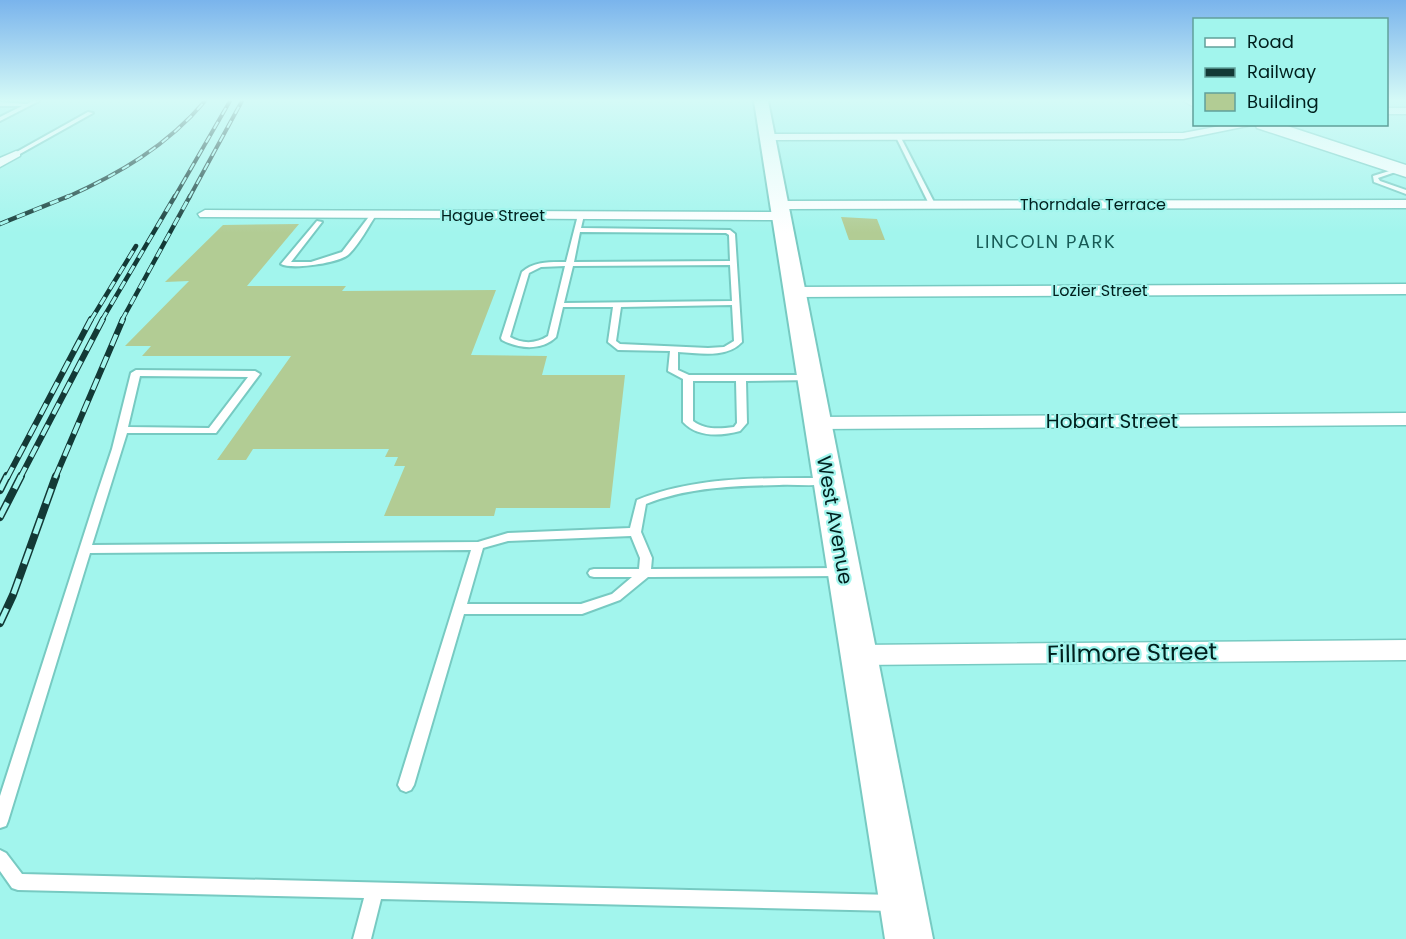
<svg xmlns="http://www.w3.org/2000/svg" width="1406" height="939" font-family="Poppins,sans-serif">
<style>
.building{fill:#b2cc94}
.lines{fill:none;stroke-linecap:round;stroke-linejoin:round}
.lane-casing{stroke:#77cac2;stroke-width:4}
.street-casing{stroke:#77cac2;stroke-width:3}
.secondary-casing{stroke:#77cac2;stroke-width:4}
.primary-casing{stroke:#77cac2;stroke-width:3}
.lane{fill:#fff;fill-rule:evenodd}
.street{fill:#fff;fill-rule:evenodd}
.secondary{fill:#fff;fill-rule:evenodd}
.primary{fill:#fff;fill-rule:evenodd}
.rail-far3-casing{stroke:#133936;stroke-width:4}
.rail-far2-casing{stroke:#133936;stroke-width:4.5}
.rail-far1-casing{stroke:#133936;stroke-width:6}
.rail-casing{stroke:#133936;stroke-width:8}
.rail-far3{stroke:#a2f5ed;stroke-width:2;stroke-dasharray:8;stroke-linecap:butt}
.rail-far2{stroke:#a2f5ed;stroke-width:3;stroke-dasharray:9;stroke-linecap:butt}
.rail-far1{stroke:#a2f5ed;stroke-width:4;stroke-dasharray:12;stroke-linecap:butt}
.rail{stroke:#a2f5ed;stroke-width:5;stroke-dasharray:16;stroke-linecap:butt}
.labels{text-anchor:middle;stroke-width:4.5;stroke-linejoin:round;paint-order:stroke}
.far-street-label{font-size:16px;fill:#00201e;stroke:#a2f5ed}
.far-neighbourhood-label{font-size:18px;letter-spacing:1.5px;fill:#185b56;stroke:#a2f5ed}
.street-label{font-size:20px;fill:#00201e;stroke:#a2f5ed}
.near-street-label{font-size:24px;fill:#00201e;stroke:#a2f5ed}
</style>
<rect width="100%" height="100%" fill="#a2f5ed"/>
<g class="building">
<path d="M 841,217 L 877,219 L 885,240 L 849,240 Z"/>
<path d="M 299,224 L 247,286 L 346,286 L 342,291 L 496,290 L 471,355 L 547,356 L 542,375 L 625,375 L 610,508 L 496,508 L 494,516 L 384,516 L 405,466 L 394,466 L 398,457 L 385,457 L 389,449 L 253,449 L 246,460 L 217,460 L 291,356 L 142,356 L 151,346 L 125,346 L 189,281 L 165,282 L 223,225 Z"/>
</g>
<g class="lines">
<defs>
<g id="lane">
<path d="M 32,101 L 39,101 L 0,121 L 0,117 L 22,106 L 0,106 L 0,102 L 27,104 Z"/>
<path d="M 88,112 L 93,113 L 18,155 L 13,154 Z"/>
<path d="M 895,135 L 900,136 L 935,204 L 934,205 L 929,204 Z"/>
<path d="M 1399,168 L 1404,169 L 1378,178 L 1380,181 L 1406,190 L 1406,194 L 1374,182 L 1373,176 Z"/>
<path d="M 373,213 L 376,215 C 368,227 360,243 349,254 C 340,263 292,270 281,264 L 317,221 L 322,222 L 291,262 L 311,262 L 342,252 L 371,214 Z"/>
<path d="M 581,213 L 584,215 L 581,228 L 730,230 L 735,234 L 742,342 C 726,359 699,353 678,352 L 678,370 L 689,375 L 810,375 L 813,376 L 815,378 L 813,380 L 746,381 L 747,423 L 740,431 C 721,436 698,438 683,422 L 683,379 L 668,371 L 670,351 L 618,350 L 608,342 L 613,307 L 563,307 L 556,337 C 542,351 519,349 502,340 L 501,338 L 522,272 C 534,261 551,262 566,262 L 578,215 ZM 580,232 L 726,233 L 729,235 L 730,261 L 574,262 ZM 730,265 L 732,301 L 564,303 L 573,266 ZM 565,266 L 548,336 C 536,344 522,344 510,337 L 529,273 L 541,267 ZM 732,305 L 734,341 L 724,347 L 708,348 L 620,344 L 616,341 L 621,307 ZM 693,381 L 736,381 L 737,423 L 734,427 C 719,429 705,430 693,421 Z"/>
<path d="M 136,370 L 255,371 L 260,374 L 216,433 L 127,433 L 92,545 L 478,542 L 508,533 L 630,528 L 637,500 C 697,476 763,478 827,478 L 831,479 L 832,481 L 831,483 C 815,487 796,484 779,485 C 734,486 689,487 646,504 L 641,532 L 652,558 L 651,569 L 841,568 L 845,569 L 847,572 L 845,575 L 841,576 L 648,577 L 620,600 L 582,614 L 464,614 L 414,785 L 411,790 L 406,792 L 401,790 L 398,785 L 471,550 L 90,553 L 8,821 L 6,826 L 0,828 L 0,796 L 97,494 L 112,449 L 131,373 ZM 140,376 L 248,377 L 209,428 L 128,427 ZM 631,536 L 640,558 L 639,569 L 594,569 L 590,570 L 588,573 L 590,576 L 594,577 L 632,577 L 612,594 L 581,604 L 467,604 L 483,548 L 508,541 Z"/>
<path d="M 0,850 L 6,853 L 22,874 L 894,895 L 900,897 L 902,903 L 900,909 L 894,911 L 381,899 L 371,939 L 353,939 L 364,898 L 18,890 L 12,888 L 0,871 Z"/>
</g>
<g id="street">
<rect x="1386" y="108" width="20" height="6"/>
<path d="M 1231,124 L 1257,124 L 1183,139 L 767,140 L 761,137 L 767,134 L 1183,133 Z"/>
<path d="M 16,151 L 20,152 L 20,156 L 0,167 L 0,158 Z"/>
<path d="M 1406,200 L 1406,208 L 779,209 L 772,205 L 779,201 Z"/>
<path d="M 205,210 L 781,212 L 788,216 L 781,220 L 200,217 L 198,214 Z"/>
<path d="M 1406,284 L 1406,294 L 795,297 L 787,292 L 795,287 Z"/>
<path d="M 1406,413 L 1406,425 L 818,429 L 811,427 L 808,423 L 811,419 L 818,417 Z"/>
<path d="M 1406,640 L 1406,660 L 859,665 L 850,662 L 846,655 L 850,648 L 859,645 Z"/>
</g>
<path id="secondary" d="M 754,101 L 768,101 L 933,939 L 885,939 Z"/>
<g id="primary">
<path d="M 1184,101 L 1194,101 L 1194,107 Z"/>
<path d="M 1255,124 L 1281,124 L 1406,165 L 1406,177 L 1257,128 Z"/>
</g>
</defs>
<use href="#lane" class="lane-casing"/>
<use href="#street" class="street-casing"/>
<use href="#secondary" class="secondary-casing"/>
<use href="#primary" class="primary-casing"/>
<use href="#lane" class="lane"/>
<use href="#street" class="street"/>
<use href="#secondary" class="secondary"/>
<use href="#primary" class="primary"/>
<defs>
<g id="rail-far3">
<path d="M 65,198 C 119,174 167,146 205,101"/>
<path d="M 174,198 L 230,101"/>
<path d="M 189,198 L 242,101"/>
</g>
<g id="rail-far2">
<path d="M 0,224 L 69,196"/>
<path d="M 91,320 L 136,246"/>
<path d="M 102,320 L 175,196"/>
<path d="M 122,320 L 190,196"/>
</g>
<g id="rail-far1">
<path d="M 7,478 L 91,319"/>
<path d="M 20,478 L 103,319"/>
<path d="M 55,478 L 123,319"/>
</g>
<g id="rail">
<path d="M 0,490 L 7,476"/>
<path d="M 0,517 L 21,476"/>
<path d="M 0,623 L 13,595 L 56,476"/>
</g>
</defs>
<use href="#rail-far3" class="rail-far3-casing"/>
<use href="#rail-far2" class="rail-far2-casing"/>
<use href="#rail-far1" class="rail-far1-casing"/>
<use href="#rail" class="rail-casing"/>
<use href="#rail-far3" class="rail-far3"/>
<use href="#rail-far2" class="rail-far2"/>
<use href="#rail-far1" class="rail-far1"/>
<use href="#rail" class="rail"/>
</g>
<linearGradient id="sky" x2="0" y2="1"><stop stop-color="#7ab4ec"/><stop offset="0.43" stop-color="#d5faf7"/><stop offset="1" stop-color="#d5faf7" stop-opacity="0"/></linearGradient>
<rect width="1406" height="233" fill="url(#sky)"/>
<g class="labels">
<g class="far-street-label">
<text x="1093" y="210">Thorndale Terrace</text>
<text x="493" y="221">Hague Street</text>
<text x="1100" y="296">Lozier Street</text>
</g>
<g class="far-neighbourhood-label">
<text x="1046" y="248">LINCOLN PARK</text>
</g>
<g class="street-label">
<text x="1112" y="428">Hobart Street</text>
<text transform="translate(835 520) rotate(80)" y="7">West Avenue</text>
</g>
<g class="near-street-label">
<text transform="translate(1132 653) rotate(-1)" y="8">Fillmore Street</text>
</g>
</g>
<rect x="1193" y="18" width="195" height="108" fill="#a2f5ed" stroke="#61a09a" stroke-width="1.5"/>
<rect x="1205" y="38" width="30" height="9" fill="#ffffff" stroke="#61a09a" stroke-width="1.5"/>
<text x="1247" y="48" font-size="18" fill="#00201e">Road</text>
<rect x="1205" y="68" width="30" height="9" fill="#133936" stroke="#61a09a" stroke-width="1.5"/>
<text x="1247" y="78" font-size="18" fill="#00201e">Railway</text>
<rect x="1205" y="93" width="30" height="18" fill="#b2cc94" stroke="#61a09a" stroke-width="1.5"/>
<text x="1247" y="108" font-size="18" fill="#00201e">Building</text>
</svg>
